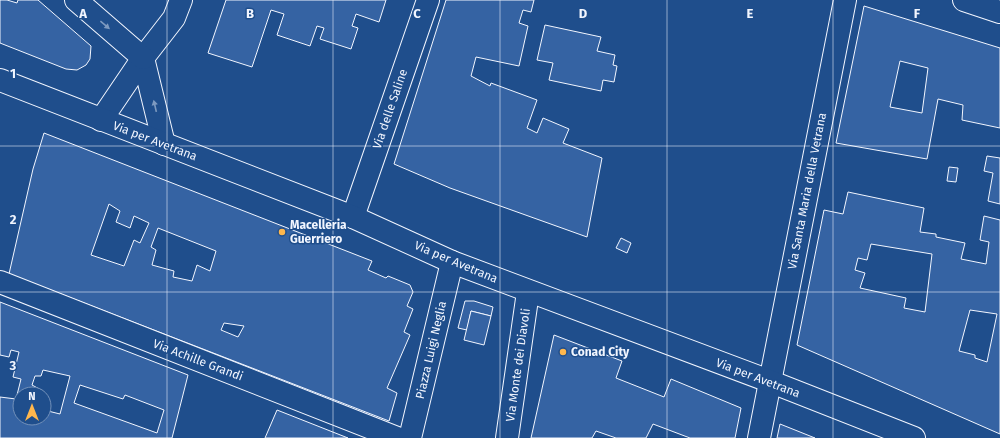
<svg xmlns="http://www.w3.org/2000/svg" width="1000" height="438" font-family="'Fira Sans',sans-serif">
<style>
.building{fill:#3563a3;stroke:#f2f6ff;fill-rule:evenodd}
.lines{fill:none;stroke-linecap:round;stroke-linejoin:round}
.minor-casing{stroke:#f2f6ff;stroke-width:24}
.tertiary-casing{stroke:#f2f6ff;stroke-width:24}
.minor{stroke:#1f4e8c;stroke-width:22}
.tertiary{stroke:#1f4e8c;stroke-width:22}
.oneway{fill:#7e9ac0}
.grid{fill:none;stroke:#f2f6ff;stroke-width:1;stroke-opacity:0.55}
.poi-dot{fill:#ffb74d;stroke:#1f4e8c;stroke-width:1.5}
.labels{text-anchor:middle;stroke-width:3;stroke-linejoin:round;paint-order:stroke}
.street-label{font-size:12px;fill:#f2f6ff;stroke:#1f4e8c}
.poi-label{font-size:12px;font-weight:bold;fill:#f2f6ff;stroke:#1f4e8c;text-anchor:start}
.grid-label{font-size:13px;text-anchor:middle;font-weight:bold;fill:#f2f6ff;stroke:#1f4e8c;stroke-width:3;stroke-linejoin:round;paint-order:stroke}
</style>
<rect width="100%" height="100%" fill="#1f4e8c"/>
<g class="building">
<path d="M 0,0 L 7,0 L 17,3 L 18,0 L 38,0 L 91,46 L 90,59 L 86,65 L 77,70 L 66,69 L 0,43 Z"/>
<path d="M 226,0 L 386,0 L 379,22 L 356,14 L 352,26 L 358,28 L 351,49 L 320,39 L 324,28 L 317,26 L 310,46 L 277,35 L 284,14 L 271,10 L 252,67 L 208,53 Z"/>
<path d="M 446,0 L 534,0 L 531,12 L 523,10 L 519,23 L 528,26 L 519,66 L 476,57 L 471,76 L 490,86 L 491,83 L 537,100 L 527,128 L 537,133 L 543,118 L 569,129 L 563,143 L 602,158 L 587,237 L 450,188 L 394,164 Z"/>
<path d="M 864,6 L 1000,48 L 1000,128 L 962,120 L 963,105 L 938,99 L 927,159 L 836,143 ZM 900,61 L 928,68 L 922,113 L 890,107 Z"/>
<path d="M 545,25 L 601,37 L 597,51 L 615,55 L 613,65 L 617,66 L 614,82 L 603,80 L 601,91 L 549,80 L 553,63 L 537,60 Z"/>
<path d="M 44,133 L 372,261 L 368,270 L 386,278 L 388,276 L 410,285 L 413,292 L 407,306 L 413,309 L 404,332 L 410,335 L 387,388 L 397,393 L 389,421 L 9,274 L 33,169 ZM 109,204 L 120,211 L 116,222 L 130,228 L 134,216 L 149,223 L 140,243 L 134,240 L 124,266 L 91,255 ZM 158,228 L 216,251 L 210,271 L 197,265 L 192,281 L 173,277 L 174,271 L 152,265 L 156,250 L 151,247 ZM 224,323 L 244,326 L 238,337 L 221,330 Z"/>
<path d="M 987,156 L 1000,158 L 1000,204 L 988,201 L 993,173 L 984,171 Z"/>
<path d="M 949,167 L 958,168 L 956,182 L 947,181 Z"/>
<path d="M 848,192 L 924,208 L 920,232 L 936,234 L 936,237 L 965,243 L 961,259 L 986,264 L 989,242 L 980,240 L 984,216 L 1000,220 L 1000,434 L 797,345 L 824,210 L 843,214 ZM 871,244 L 932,254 L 925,312 L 904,308 L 906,298 L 860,288 L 865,273 L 855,270 L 858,258 L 867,260 ZM 970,310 L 997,314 L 987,362 L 975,358 L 975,355 L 959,351 Z"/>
<path d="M 621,238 L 631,243 L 627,253 L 616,248 Z"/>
<path d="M 465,301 L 474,301 L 493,307 L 491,316 L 471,311 L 467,330 L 458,328 Z"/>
<path d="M 0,302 L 188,375 L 172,438 L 0,438 L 0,397 L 16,399 L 21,379 L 13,377 L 19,352 L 11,350 L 9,357 L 0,355 ZM 43,370 L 70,376 L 60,414 L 44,410 L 44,418 L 20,418 L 20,394 L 42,394 L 43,391 L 32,385 L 35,376 L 41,376 ZM 80,385 L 123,399 L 125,395 L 164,410 L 157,433 L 74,403 Z"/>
<path d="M 471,311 L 491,316 L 484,345 L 464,340 Z"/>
<path d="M 554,335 L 622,361 L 616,378 L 664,397 L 671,379 L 741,408 L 735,438 L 690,438 L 653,424 L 646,438 L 616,438 L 596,431 L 592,438 L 531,438 Z"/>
<path d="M 277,410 L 348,438 L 265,438 Z"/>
<path d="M 780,424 L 815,438 L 777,438 Z"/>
</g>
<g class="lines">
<defs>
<g id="minor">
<path d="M 964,0 L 1000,12"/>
<path d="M 143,58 L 174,18 L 181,0"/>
<path d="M 101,120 L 143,58 L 164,144"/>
<path d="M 353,217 L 428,0"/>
<path d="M 0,282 L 397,438"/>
<path d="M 410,438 L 452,262"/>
<path d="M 507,438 L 528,292"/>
<path d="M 759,438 L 845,0"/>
</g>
<g id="tertiary">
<path d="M 76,0 L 143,58"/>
<path d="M 0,80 L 353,217 L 452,262 L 769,381 L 914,438"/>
</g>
</defs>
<use href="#minor" class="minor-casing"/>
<use href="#tertiary" class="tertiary-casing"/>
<use href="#minor" class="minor"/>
<use href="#tertiary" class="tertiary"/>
</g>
<defs><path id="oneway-solid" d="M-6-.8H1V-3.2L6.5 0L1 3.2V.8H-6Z"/></defs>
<g class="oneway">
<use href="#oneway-solid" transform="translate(105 25) rotate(40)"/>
<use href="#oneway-solid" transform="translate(155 106) rotate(-103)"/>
</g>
<path class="grid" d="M 167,0 L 167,438M 333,0 L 333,438M 500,0 L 500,438M 667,0 L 667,438M 833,0 L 833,438M 0,146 L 1000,146M 0,292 L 1000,292"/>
<g class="poi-dot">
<circle cx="282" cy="232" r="4"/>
<circle cx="563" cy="352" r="4"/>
</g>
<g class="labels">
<g class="street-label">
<text transform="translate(390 109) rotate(-71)" y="4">Via delle Saline</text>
<text transform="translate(155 141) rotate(21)" y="4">Via per Avetrana</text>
<text transform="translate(807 191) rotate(-79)" y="4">Via Santa Maria della Vetrana</text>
<text transform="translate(456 262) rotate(23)" y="4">Via per Avetrana</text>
<text transform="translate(431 350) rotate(-77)" y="4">Piazza Luigi Neglia</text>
<text transform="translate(198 360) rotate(21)" y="4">Via Achille Grandi</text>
<text transform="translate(518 365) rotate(-82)" y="4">Via Monte dei Diavoli</text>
<text transform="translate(758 378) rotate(21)" y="4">Via per Avetrana</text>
</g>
<g class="poi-label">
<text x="290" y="229">Macelleria<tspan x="290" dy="14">Guerriero</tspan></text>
<text x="571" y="356">Conad City</text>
</g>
</g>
<g class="grid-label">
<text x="83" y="18">A</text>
<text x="250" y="18">B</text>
<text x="417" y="18">C</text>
<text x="583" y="18">D</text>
<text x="750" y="18">E</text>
<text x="917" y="18">F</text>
<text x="13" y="78">1</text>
<text x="13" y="224">2</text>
<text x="13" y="370">3</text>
</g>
<g transform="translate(32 406)"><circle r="19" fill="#1f4e8c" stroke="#7391ba"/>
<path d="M0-3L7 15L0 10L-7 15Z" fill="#ffb74d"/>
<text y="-6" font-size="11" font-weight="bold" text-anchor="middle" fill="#f2f6ff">N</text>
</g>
</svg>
